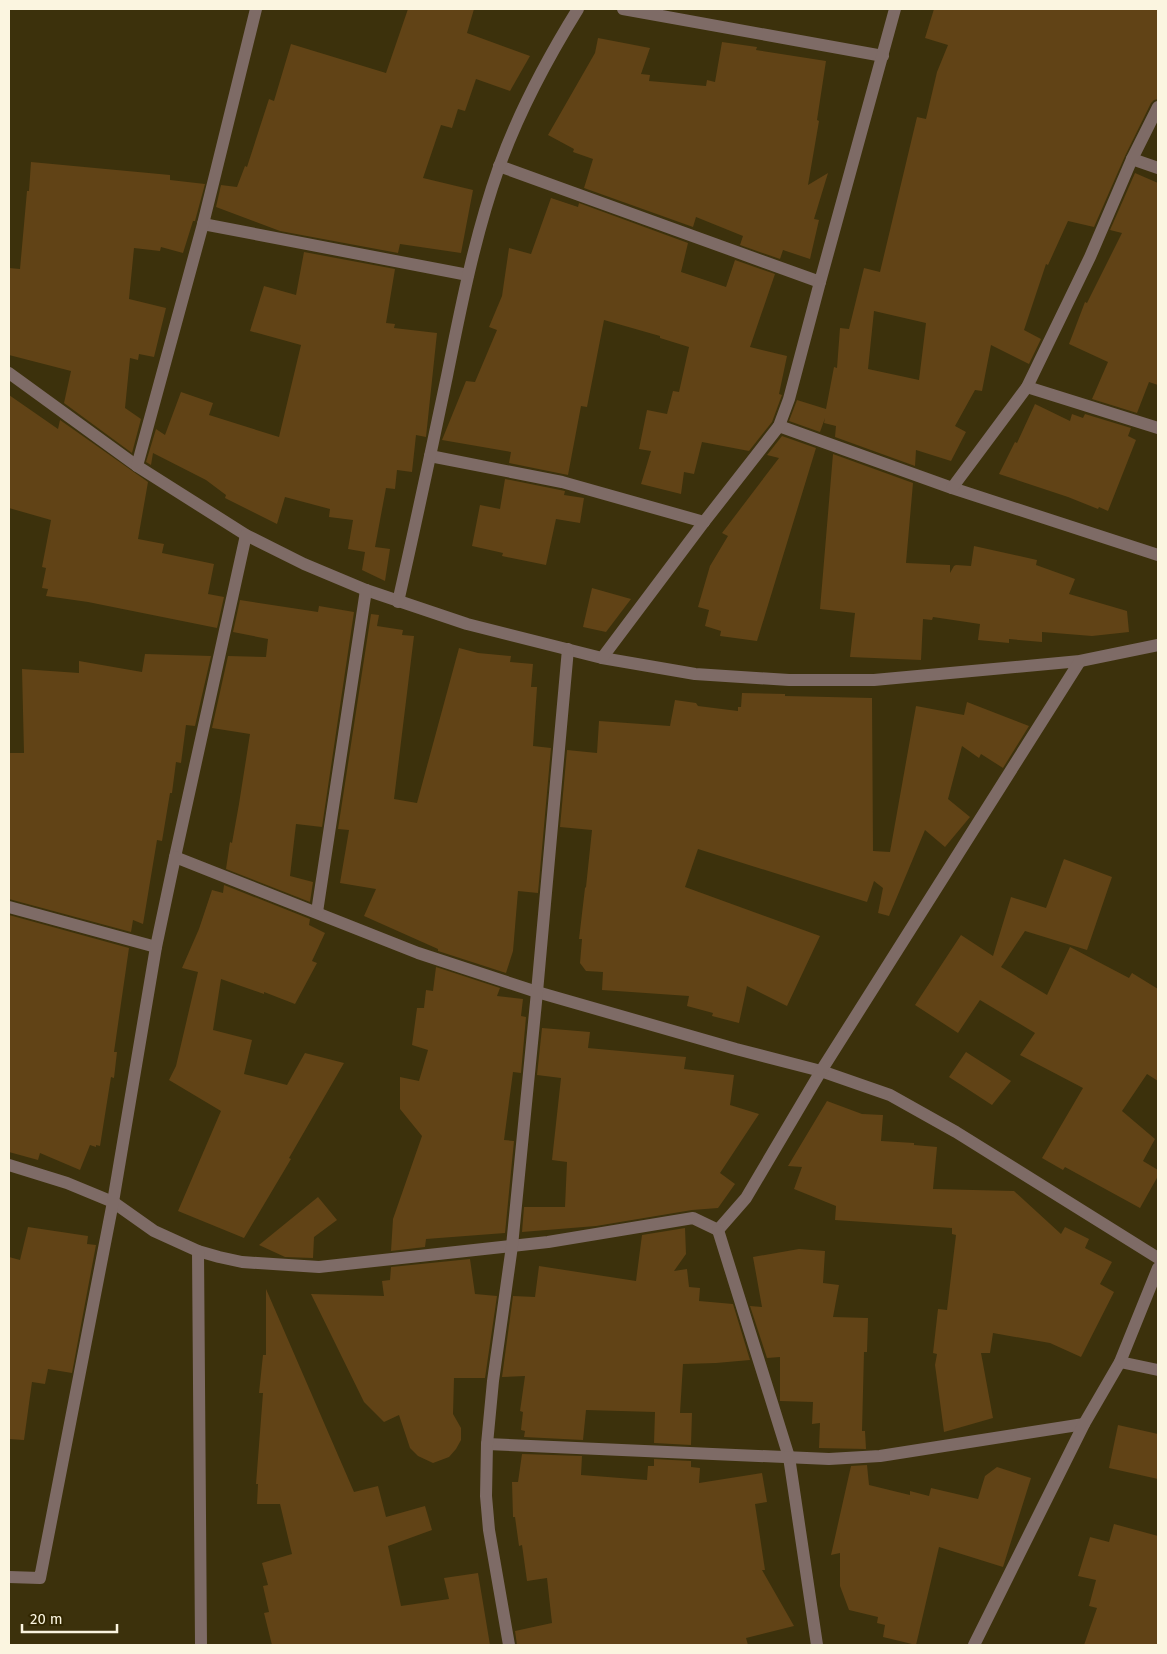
<svg xmlns="http://www.w3.org/2000/svg" width="1167" height="1654" font-family="'Fira Sans',sans-serif">
<style>
.building{fill:#614316;fill-rule:evenodd}
.lines{fill:none;stroke-linecap:round;stroke-linejoin:round}
.minor{stroke:#7e6b66;stroke-width:12}
</style>
<rect width="100%" height="100%" fill="#3c310c"/>
<g class="building">
<path d="M 408,9 L 474,9 L 467,33 L 530,56 L 510,91 L 476,79 L 465,111 L 458,109 L 452,128 L 441,125 L 423,178 L 473,190 L 461,253 L 400,244 L 398,253 L 280,231 L 216,207 L 221,185 L 237,187 L 245,166 L 247,167 L 269,99 L 274,101 L 291,44 L 386,73 Z"/>
<path d="M 934,9 L 1158,9 L 1158,99 L 1154,100 L 1151,103 L 1125,156 L 1094,227 L 1068,221 L 1048,265 L 1046,264 L 1024,330 L 1041,339 L 1029,364 L 991,345 L 982,391 L 975,390 L 955,426 L 966,432 L 951,461 L 916,450 L 915,466 L 835,437 L 836,426 L 824,423 L 825,418 L 820,432 L 789,421 L 797,400 L 826,409 L 834,367 L 837,368 L 840,328 L 849,329 L 864,268 L 880,272 L 917,117 L 926,119 L 937,72 L 948,45 L 925,38 ZM 874,311 L 926,323 L 919,380 L 868,369 Z"/>
<path d="M 598,38 L 650,48 L 641,74 L 650,75 L 649,81 L 706,86 L 707,80 L 715,82 L 722,42 L 757,47 L 756,50 L 826,61 L 817,120 L 819,121 L 808,185 L 828,173 L 814,219 L 819,220 L 810,259 L 783,250 L 780,259 L 740,245 L 743,236 L 696,217 L 693,227 L 584,188 L 593,159 L 573,152 L 574,149 L 548,135 L 595,53 Z"/>
<path d="M 31,162 L 170,175 L 170,180 L 205,184 L 195,221 L 193,221 L 183,253 L 161,247 L 160,251 L 134,248 L 129,299 L 166,308 L 154,357 L 139,354 L 138,360 L 130,358 L 125,408 L 141,419 L 132,453 L 64,403 L 71,371 L 9,355 L 9,268 L 20,269 L 27,191 L 29,191 Z"/>
<path d="M 1135,173 L 1158,183 L 1158,385 L 1149,382 L 1137,413 L 1092,399 L 1108,362 L 1069,344 L 1085,302 L 1087,303 L 1122,233 L 1110,230 Z"/>
<path d="M 551,198 L 578,207 L 579,203 L 688,243 L 681,272 L 726,287 L 735,260 L 775,274 L 750,347 L 787,356 L 779,394 L 782,395 L 772,422 L 749,451 L 702,442 L 694,474 L 684,472 L 681,494 L 641,484 L 651,451 L 639,449 L 647,410 L 667,414 L 673,391 L 679,392 L 689,347 L 660,338 L 660,336 L 604,320 L 587,407 L 581,406 L 568,475 L 509,463 L 511,452 L 442,440 L 466,381 L 475,382 L 497,330 L 489,327 L 502,296 L 509,248 L 531,254 Z"/>
<path d="M 304,252 L 395,269 L 386,323 L 395,324 L 394,328 L 437,333 L 426,437 L 416,435 L 412,472 L 397,470 L 395,489 L 386,488 L 375,547 L 390,549 L 385,581 L 362,570 L 365,552 L 348,549 L 353,520 L 329,517 L 330,509 L 285,497 L 277,524 L 225,498 L 226,495 L 206,480 L 153,453 L 151,465 L 146,462 L 156,429 L 165,435 L 181,392 L 213,403 L 209,415 L 279,437 L 301,345 L 250,331 L 264,286 L 296,295 Z"/>
<path d="M 9,395 L 58,429 L 60,420 L 148,482 L 138,539 L 164,544 L 162,553 L 214,564 L 208,594 L 224,597 L 217,628 L 88,602 L 46,596 L 48,589 L 42,588 L 46,568 L 42,567 L 51,520 L 9,508 Z"/>
<path d="M 1035,404 L 1070,421 L 1072,414 L 1083,418 L 1085,414 L 1131,428 L 1128,436 L 1136,440 L 1108,511 L 1099,507 L 1098,509 L 1068,497 L 999,474 L 1015,442 L 1017,443 Z"/>
<path d="M 782,436 L 816,448 L 757,641 L 720,636 L 721,631 L 705,626 L 709,610 L 698,607 L 710,566 L 728,536 L 722,533 L 779,458 L 767,455 Z"/>
<path d="M 833,454 L 913,483 L 906,563 L 950,565 L 950,573 L 954,566 L 956,565 L 971,566 L 974,546 L 1037,560 L 1036,565 L 1075,579 L 1069,594 L 1127,611 L 1129,632 L 1092,636 L 1042,632 L 1042,642 L 1009,639 L 1009,643 L 978,640 L 980,624 L 933,617 L 932,620 L 923,619 L 921,660 L 850,657 L 855,613 L 820,609 Z"/>
<path d="M 505,479 L 565,491 L 564,495 L 584,498 L 580,523 L 556,519 L 546,565 L 502,556 L 503,553 L 472,546 L 480,505 L 500,509 Z"/>
<path d="M 592,588 L 631,599 L 606,632 L 583,627 Z"/>
<path d="M 240,600 L 318,612 L 319,606 L 354,612 L 322,827 L 296,824 L 290,876 L 313,882 L 310,902 L 226,869 L 230,842 L 232,843 L 239,804 L 250,734 L 212,728 L 228,656 L 266,657 L 268,639 L 233,632 Z"/>
<path d="M 371,614 L 379,615 L 377,626 L 403,630 L 402,635 L 414,636 L 394,799 L 417,803 L 459,648 L 478,653 L 511,656 L 510,662 L 533,664 L 531,687 L 537,687 L 533,746 L 551,748 L 538,893 L 518,891 L 513,951 L 506,973 L 438,951 L 438,949 L 364,916 L 376,889 L 340,883 L 349,830 L 338,829 Z"/>
<path d="M 145,654 L 211,656 L 195,726 L 186,725 L 181,763 L 176,762 L 172,793 L 170,793 L 162,841 L 157,840 L 143,924 L 133,920 L 131,932 L 9,899 L 9,753 L 24,753 L 22,669 L 79,673 L 79,661 L 142,672 Z"/>
<path d="M 742,693 L 785,694 L 785,696 L 872,698 L 873,851 L 890,852 L 916,706 L 964,715 L 967,702 L 1029,726 L 1003,768 L 981,754 L 979,758 L 962,746 L 948,799 L 970,817 L 945,847 L 925,830 L 889,916 L 878,913 L 883,888 L 874,881 L 867,902 L 698,849 L 685,887 L 820,936 L 787,1006 L 747,986 L 739,1023 L 712,1016 L 713,1013 L 687,1006 L 689,996 L 602,990 L 603,972 L 586,971 L 580,963 L 582,939 L 579,939 L 585,888 L 586,887 L 592,830 L 560,827 L 567,750 L 597,753 L 599,721 L 670,726 L 675,700 L 696,703 L 698,706 L 738,711 L 738,707 L 741,707 Z"/>
<path d="M 1064,859 L 1112,877 L 1087,950 L 1025,931 L 1001,967 L 1047,995 L 1070,947 L 1129,978 L 1132,973 L 1158,989 L 1158,1081 L 1147,1074 L 1122,1111 L 1155,1139 L 1143,1161 L 1158,1170 L 1158,1176 L 1140,1208 L 1065,1167 L 1063,1170 L 1042,1158 L 1083,1088 L 1020,1055 L 1035,1033 L 980,1000 L 958,1033 L 915,1005 L 961,935 L 993,956 L 1011,897 L 1046,908 Z"/>
<path d="M 224,885 L 310,919 L 309,925 L 325,933 L 312,961 L 317,963 L 295,1004 L 264,992 L 264,994 L 221,979 L 213,1030 L 252,1040 L 244,1074 L 287,1085 L 305,1053 L 344,1063 L 289,1158 L 291,1159 L 244,1238 L 178,1211 L 221,1111 L 169,1080 L 176,1066 L 198,972 L 182,968 L 199,929 L 212,890 L 223,893 Z"/>
<path d="M 9,915 L 129,948 L 114,1052 L 117,1052 L 114,1078 L 111,1077 L 100,1146 L 96,1145 L 96,1147 L 90,1145 L 80,1170 L 40,1153 L 38,1160 L 9,1152 Z"/>
<path d="M 436,967 L 500,988 L 497,996 L 523,999 L 521,1016 L 526,1017 L 521,1073 L 513,1072 L 504,1140 L 514,1141 L 505,1233 L 426,1239 L 425,1247 L 391,1251 L 393,1219 L 422,1136 L 400,1109 L 400,1077 L 419,1081 L 428,1050 L 412,1045 L 417,1008 L 424,1008 L 426,990 L 433,991 Z"/>
<path d="M 542,1028 L 590,1032 L 588,1048 L 686,1057 L 684,1069 L 734,1075 L 730,1105 L 759,1114 L 720,1173 L 735,1184 L 718,1208 L 692,1210 L 596,1226 L 522,1232 L 524,1207 L 565,1207 L 567,1162 L 552,1160 L 561,1078 L 537,1075 Z"/>
<path d="M 966,1052 L 1011,1081 L 992,1105 L 949,1077 Z"/>
<path d="M 827,1101 L 862,1114 L 883,1115 L 881,1141 L 914,1143 L 914,1145 L 937,1147 L 933,1189 L 1014,1191 L 1061,1234 L 1065,1227 L 1089,1239 L 1085,1248 L 1112,1262 L 1100,1284 L 1114,1292 L 1081,1357 L 1050,1343 L 993,1333 L 990,1353 L 981,1353 L 993,1418 L 944,1432 L 935,1365 L 937,1354 L 933,1353 L 938,1309 L 947,1310 L 956,1235 L 952,1234 L 952,1228 L 835,1220 L 836,1206 L 794,1189 L 802,1167 L 788,1166 Z"/>
<path d="M 318,1197 L 337,1220 L 314,1237 L 313,1258 L 285,1257 L 259,1245 Z"/>
<path d="M 28,1227 L 88,1236 L 87,1244 L 96,1245 L 72,1373 L 48,1369 L 45,1384 L 32,1382 L 24,1440 L 9,1439 L 9,1257 L 20,1260 Z"/>
<path d="M 685,1228 L 686,1254 L 674,1271 L 687,1269 L 689,1287 L 700,1288 L 699,1301 L 733,1304 L 750,1360 L 716,1363 L 683,1364 L 680,1413 L 692,1413 L 691,1445 L 654,1443 L 655,1412 L 586,1410 L 583,1440 L 524,1437 L 525,1431 L 521,1430 L 523,1412 L 520,1411 L 525,1376 L 502,1377 L 513,1296 L 535,1297 L 539,1266 L 636,1281 L 642,1235 Z"/>
<path d="M 799,1249 L 825,1251 L 823,1283 L 839,1285 L 833,1317 L 868,1318 L 867,1352 L 864,1352 L 862,1431 L 865,1431 L 866,1449 L 819,1448 L 820,1423 L 812,1424 L 813,1402 L 780,1401 L 780,1357 L 767,1358 L 750,1306 L 762,1307 L 753,1257 Z"/>
<path d="M 470,1259 L 475,1294 L 497,1296 L 485,1378 L 454,1378 L 453,1414 L 461,1428 L 461,1440 L 456,1449 L 449,1457 L 433,1463 L 418,1456 L 410,1448 L 399,1415 L 384,1422 L 364,1402 L 311,1294 L 384,1296 L 382,1281 L 390,1280 L 391,1267 Z"/>
<path d="M 266,1289 L 354,1492 L 378,1486 L 386,1517 L 425,1506 L 432,1530 L 388,1546 L 401,1606 L 449,1599 L 444,1578 L 478,1573 L 490,1645 L 272,1645 L 264,1613 L 269,1612 L 263,1586 L 268,1585 L 262,1563 L 292,1554 L 280,1504 L 257,1504 L 258,1484 L 256,1484 L 263,1393 L 259,1393 L 263,1355 L 266,1355 Z"/>
<path d="M 1118,1425 L 1158,1434 L 1158,1479 L 1109,1468 Z"/>
<path d="M 522,1454 L 582,1456 L 581,1475 L 647,1480 L 648,1466 L 654,1466 L 654,1459 L 691,1461 L 691,1467 L 700,1468 L 699,1483 L 762,1473 L 767,1502 L 755,1504 L 765,1570 L 762,1570 L 794,1626 L 746,1638 L 748,1645 L 517,1645 L 515,1631 L 552,1623 L 547,1578 L 527,1581 L 522,1545 L 519,1546 L 515,1517 L 513,1517 L 512,1482 L 518,1482 Z"/>
<path d="M 867,1465 L 869,1485 L 910,1495 L 910,1491 L 929,1496 L 931,1488 L 978,1499 L 985,1476 L 997,1467 L 1031,1478 L 1003,1567 L 939,1547 L 916,1645 L 883,1637 L 885,1625 L 877,1623 L 878,1617 L 849,1610 L 840,1586 L 840,1553 L 831,1555 L 851,1466 Z"/>
<path d="M 1114,1524 L 1158,1536 L 1158,1645 L 1084,1645 L 1097,1608 L 1089,1606 L 1096,1580 L 1078,1576 L 1090,1537 L 1109,1542 Z"/>
</g>
<g class="lines">
<g class="minor">
<path d="M 623,9 L 883,56"/>
<path d="M 1132,159 L 1158,168"/>
<path d="M 499,166 L 820,282"/>
<path d="M 203,224 L 468,275"/>
<path d="M 9,373 L 137,466 L 246,535 L 304,564 L 366,590 L 467,624 L 602,658 L 695,674 L 789,680 L 874,680 L 1080,661 L 1158,645"/>
<path d="M 1027,387 L 1158,428"/>
<path d="M 779,426 L 952,488 L 1158,555"/>
<path d="M 430,456 L 562,482 L 704,522"/>
<path d="M 137,466 L 203,224 L 256,9"/>
<path d="M 952,488 L 1027,387 L 1090,257 L 1132,159 L 1158,107"/>
<path d="M 246,535 L 175,857 L 418,953 L 537,992 L 736,1049 L 821,1071 L 890,1095 L 956,1132 L 1158,1258"/>
<path d="M 398,602 C 415,527 431,452 447,376 C 461,306 475,235 499,167 C 519,111 547,59 578,9"/>
<path d="M 602,658 L 704,522 L 779,426 L 789,399 L 820,282 L 895,9"/>
<path d="M 9,907 L 156,947"/>
<path d="M 317,912 L 366,590"/>
<path d="M 9,1165 L 67,1183 L 113,1202 L 154,1231 L 198,1251 L 219,1257 L 242,1262 L 319,1267 L 548,1242 L 693,1218 L 718,1230 L 746,1198 L 821,1071 L 1080,661"/>
<path d="M 718,1230 L 789,1457 L 817,1645"/>
<path d="M 198,1251 L 201,1645"/>
<path d="M 1120,1362 L 1158,1370"/>
<path d="M 487,1444 L 829,1459 L 880,1456 L 1084,1424"/>
<path d="M 9,1577 L 40,1578 L 113,1202 L 156,947 L 175,857"/>
<path d="M 509,1645 L 489,1530 L 486,1496 L 487,1444 L 493,1381 L 512,1246 L 537,992 L 568,649"/>
<path d="M 974,1645 L 1084,1424 L 1120,1362 L 1158,1268"/>
</g>
</g>
<rect width="1167" height="1654" fill="none" stroke="#fbf5e0" stroke-width="20"/>
<path d="M22 1624v8h95v-8" fill="none" stroke="#fbf5e0" stroke-width="2.5"/>
<text x="30" y="1624" font-size="15" fill="#fbf5e0" stroke="#322701" stroke-width="4" paint-order="stroke">20 m</text>
</svg>
